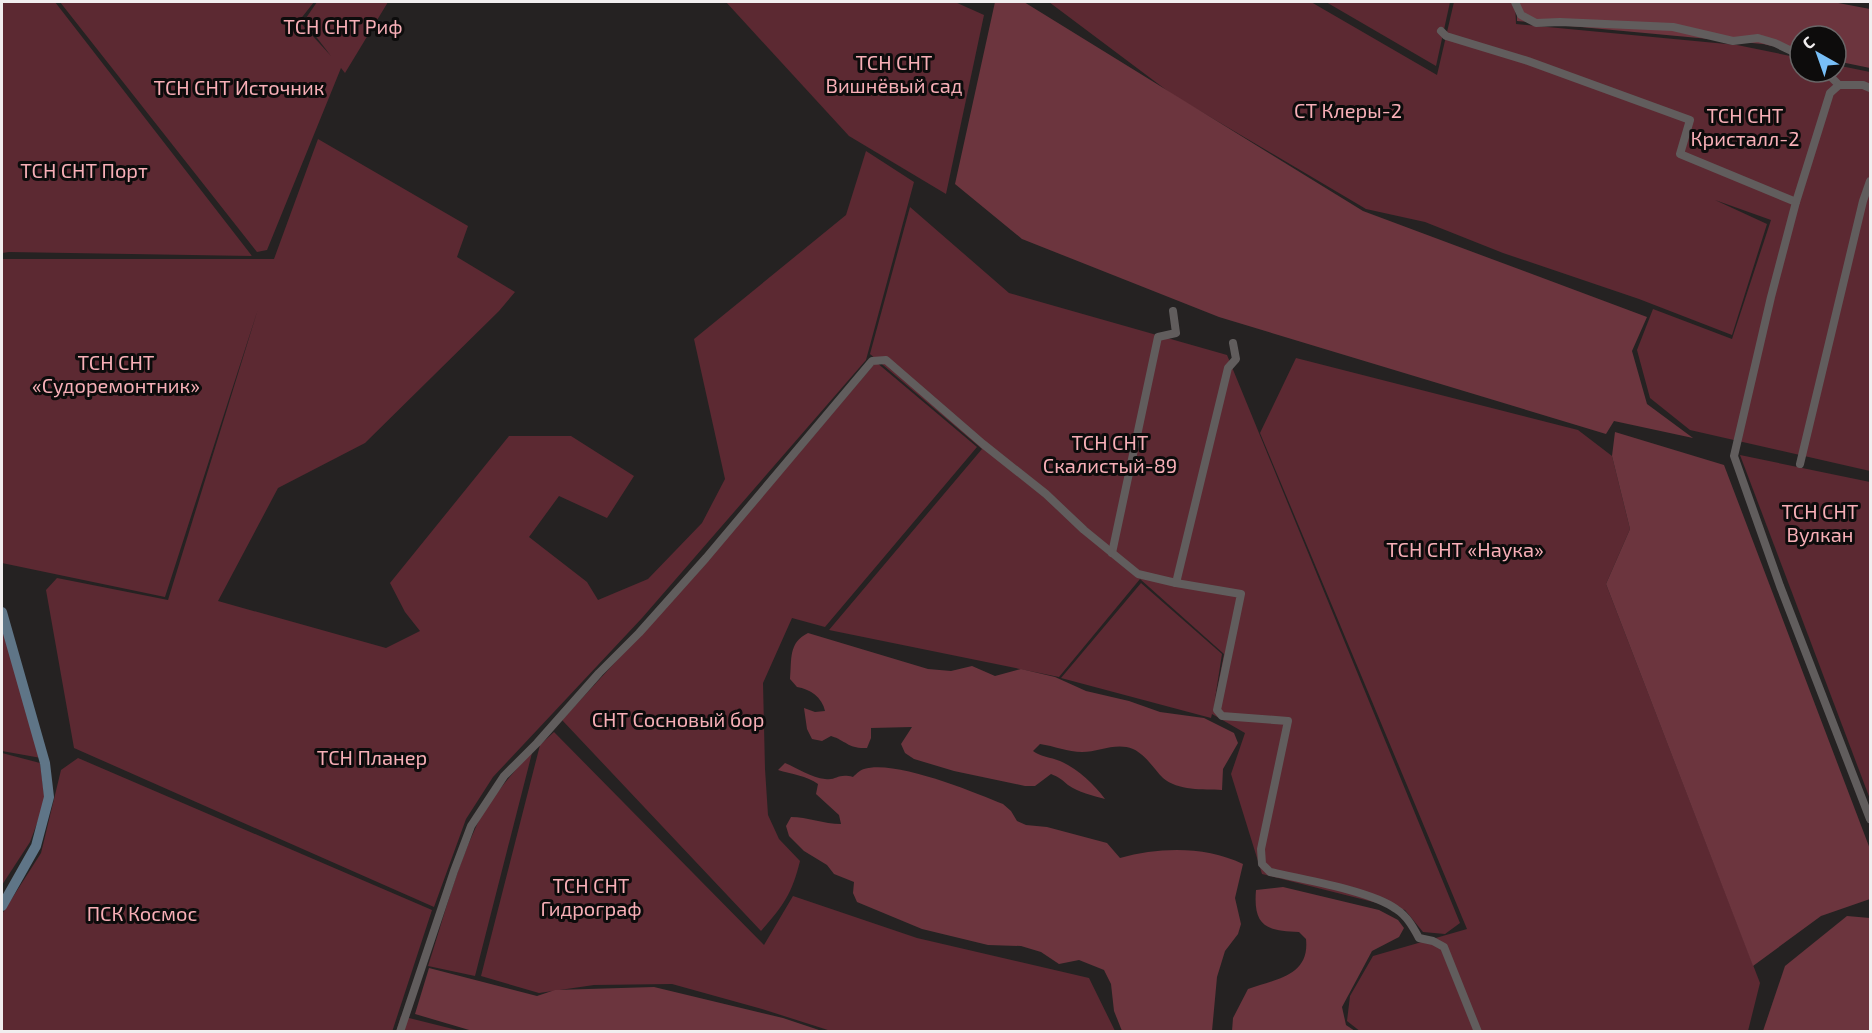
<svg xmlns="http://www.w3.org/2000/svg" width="1872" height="1033" font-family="'Exo 2',sans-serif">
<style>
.green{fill:#5c2932}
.forest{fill:#6c353e}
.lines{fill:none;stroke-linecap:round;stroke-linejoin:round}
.street{stroke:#615d5d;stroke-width:8}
.secondary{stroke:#5f7587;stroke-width:10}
.labels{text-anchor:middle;stroke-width:6;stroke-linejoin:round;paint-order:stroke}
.park-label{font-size:20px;fill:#f8afb7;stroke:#0d0c0c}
</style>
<rect width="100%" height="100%" fill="#252222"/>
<g class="green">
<path d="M 2,2 L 55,2 L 252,256 L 9,252 L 2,253 Z"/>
<path d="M 60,2 L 314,2 L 299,21 L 331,56 L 304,21 L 317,2 L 388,2 L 345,73 L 341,68 L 267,250 L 257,252 Z"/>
<path d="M 726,2 L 955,2 L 984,15 L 946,194 L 849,136 Z"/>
<path d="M 1049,2 L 1311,2 L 1437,75 L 1454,2 L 1515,2 L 1516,24 L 1737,45 L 1800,58 L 1800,72 L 1836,72 L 1836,65 L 1870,72 L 1870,471 L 1690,430 L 1650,398 L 1637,350 L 1653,309 L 1732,339 L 1771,220 L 1715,200 L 1767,224 L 1732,335 L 1639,299 L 1503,253 L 1425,222 L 1366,209 L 1173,95 Z"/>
<path d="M 1326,2 L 1450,2 L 1436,66 Z"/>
<path d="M 318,139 L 468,226 L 457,257 L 515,292 L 499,311 L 365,443 L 278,488 L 218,601 L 386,648 L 420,631 L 405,612 L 390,583 L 509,436 L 571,436 L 634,476 L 607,518 L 559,496 L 529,537 L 587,582 L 598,600 L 648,579 L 702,523 L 725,479 L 694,339 L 846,215 L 866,151 L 914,182 L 866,360 L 642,618 L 493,777 L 466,819 L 434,907 L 74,748 L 46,590 L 57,578 L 168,600 L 258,309 L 165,597 L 2,563 L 2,259 L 274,259 Z"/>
<path d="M 910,207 L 1009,293 L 1227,355 L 1460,923 L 1445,934 L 1423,932 L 1405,910 L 1262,874 L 1231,774 L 1245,733 L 1212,714 L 1211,718 L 1061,678 L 1141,583 L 1222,654 L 1214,705 L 1224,654 L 1140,579 L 1059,677 L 829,630 L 982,449 L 870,354 Z"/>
<path d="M 1296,358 L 1578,430 L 1612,456 L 1630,529 L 1606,584 L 1760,983 L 1748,1031 L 1361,1032 L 1347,1021 L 1350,996 L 1373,956 L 1467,929 L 1260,433 Z"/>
<path d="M 876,362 L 977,447 L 825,627 L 792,618 L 763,683 L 765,769 L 768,815 L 779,839 L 800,861 C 792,894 783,906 761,931 L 562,720 L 700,570 Z"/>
<path d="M 1740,455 L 1870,482 L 1870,799 Z"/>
<path d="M 2,628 L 41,758 L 2,751 Z"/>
<path d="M 554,732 L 764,945 L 793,896 L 917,938 L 1089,978 L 1115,1031 L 831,1031 L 762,1009 L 672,984 L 594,985 L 539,993 L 481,976 L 540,745 Z"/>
<path d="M 2,753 L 40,763 L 45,802 L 30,842 L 2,885 Z"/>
<path d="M 532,753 L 475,976 L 428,966 C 443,920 455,872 475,829 C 487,801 510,777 529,754 Z"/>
<path d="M 78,758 L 432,910 L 392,1032 L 2,1031 L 2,914 L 41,853 L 61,770 Z"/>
<path d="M 401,1016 L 461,1031 L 396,1032 Z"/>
</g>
<g class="forest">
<path d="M 995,2 L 1024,2 L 1363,211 L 1647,317 L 1632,351 L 1647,404 L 1693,438 L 1614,421 L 1606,434 L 1219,317 L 1022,239 L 955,184 Z"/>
<path d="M 1517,2 L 1833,2 L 1870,9 L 1870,68 L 1836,61 L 1836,36 L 1800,36 L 1800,52 L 1763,44 L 1517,21 Z"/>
<path d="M 1615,432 L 1724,465 L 1870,849 L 1870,899 L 1821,916 L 1753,966 L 1606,584 L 1630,529 L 1612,456 Z"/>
<path d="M 808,633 L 928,669 L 951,671 L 972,666 L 995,676 L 1021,669 L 1055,677 L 1086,691 L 1129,701 L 1160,712 L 1204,718 L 1234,733 L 1238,743 L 1223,769 L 1222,790 C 1203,789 1178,791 1163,778 C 1153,768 1146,755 1133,749 C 1116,742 1099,752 1082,752 C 1068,752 1054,746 1040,744 L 1033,751 C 1041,757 1050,757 1060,761 C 1077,768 1094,784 1105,799 C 1093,796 1078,792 1068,785 C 1062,780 1059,777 1051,774 L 1035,786 L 1025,786 L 954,771 L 914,759 L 905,753 L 901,744 L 912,727 L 871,728 L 871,738 L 867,748 C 848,749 847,741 831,736 L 822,741 L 812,739 L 807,729 L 804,708 L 815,712 L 825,711 C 822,697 810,689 797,687 L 790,679 C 792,659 788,643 808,633 Z"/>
<path d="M 785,763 C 797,768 812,778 825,779 C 837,781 837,773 853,777 C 856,774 860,770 864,769 C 894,759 974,792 1003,804 L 1011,811 L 1017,821 L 1026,825 L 1047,827 L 1107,843 L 1120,858 C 1160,847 1205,846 1243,864 L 1235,898 L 1241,924 L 1238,934 L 1225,951 L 1217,977 L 1212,1031 L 1122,1031 L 1114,1011 L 1111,984 L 1104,970 L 1079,960 L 1059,964 L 1041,952 L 1021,946 L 988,945 L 922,929 L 857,902 L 853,893 L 854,882 L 834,874 L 827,865 L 804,851 L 789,836 L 786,826 L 791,817 C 807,817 824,824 841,824 L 839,815 L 816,794 L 818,784 C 807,776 791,774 778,770 Z"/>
<path d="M 1283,887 L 1379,910 L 1398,920 L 1404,928 L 1399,937 L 1372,951 L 1342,1007 L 1346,1025 L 1355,1031 L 1232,1031 L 1233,1018 L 1248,989 C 1276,979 1310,976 1306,939 L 1299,932 C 1266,931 1253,926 1256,890 Z"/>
<path d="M 1847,916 L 1870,918 L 1870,1031 L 1763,1031 L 1785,966 Z"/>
<path d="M 429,968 L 537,996 L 555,990 L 654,987 L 783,1018 L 822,1031 L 476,1032 L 415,1014 Z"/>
</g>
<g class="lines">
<g class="street">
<path d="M 1515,2 L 1521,15 L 1536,23 L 1560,22 L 1673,27 L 1733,41 L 1758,38 L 1775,43 L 1800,55"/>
<path d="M 1441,31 L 1446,36 L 1528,61 L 1690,120 L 1680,154 L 1796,202"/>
<path d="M 1826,72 L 1839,85"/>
<path d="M 1870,88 L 1863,85 L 1839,85 L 1830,93 L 1796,202 L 1771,297 L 1734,456 L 1780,586 L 1870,819"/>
<path d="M 1800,464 L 1863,201 L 1870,181"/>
<path d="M 1112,553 L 1158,337 L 1176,333 L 1173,311"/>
<path d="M 1176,583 L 1228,368 L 1236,359 L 1233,343"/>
<path d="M 400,1032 L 454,871 L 471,826 L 504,776 L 537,743 L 599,673 L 639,633 L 706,558 L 872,361 L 886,360 L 983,444 L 1046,494 L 1084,530 L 1138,574 L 1176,583 L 1241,594 L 1217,710 L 1222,716 L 1288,721 L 1261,849 L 1262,864 L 1270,872 C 1302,879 1372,891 1396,909 C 1407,916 1413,927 1419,938 L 1433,941 L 1444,947 L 1478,1032"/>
</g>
<path class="secondary" d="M 2,612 L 45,763 L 49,797 L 36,846 L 2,906"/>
</g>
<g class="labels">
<g class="park-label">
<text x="343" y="34">ТСН СНТ Риф</text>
<text x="894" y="70">ТСН СНТ<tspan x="894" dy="23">Вишнёвый сад</tspan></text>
<text x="239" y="95">ТСН СНТ Источник</text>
<text x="1348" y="118">СТ Клеры-2</text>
<text x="1745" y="123">ТСН СНТ<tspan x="1745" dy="23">Кристалл-2</tspan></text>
<text x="84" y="178">ТСН СНТ Порт</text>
<text x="116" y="370">ТСН СНТ<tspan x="116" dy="23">«Судоремонтник»</tspan></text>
<text x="1110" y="450">ТСН СНТ<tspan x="1110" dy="23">Скалистый-89</tspan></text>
<text x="1820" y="519">ТСН СНТ<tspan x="1820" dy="23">Вулкан</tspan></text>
<text x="1465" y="557">ТСН СНТ «Наука»</text>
<text x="678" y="727">СНТ Сосновый бор</text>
<text x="372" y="765">ТСН Планер</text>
<text x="591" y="893">ТСН СНТ<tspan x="591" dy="23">Гидрограф</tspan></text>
<text x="142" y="921">ПСК Космос</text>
</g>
</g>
<rect width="1872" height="1033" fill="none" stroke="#f1eeef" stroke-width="6"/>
<g transform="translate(1818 54) rotate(320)"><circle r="28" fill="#0d0c0c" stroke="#686667" stroke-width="1.5"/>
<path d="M0-4.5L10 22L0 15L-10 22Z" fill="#78bff7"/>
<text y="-9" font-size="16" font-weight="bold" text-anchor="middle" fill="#f1eeef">С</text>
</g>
</svg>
